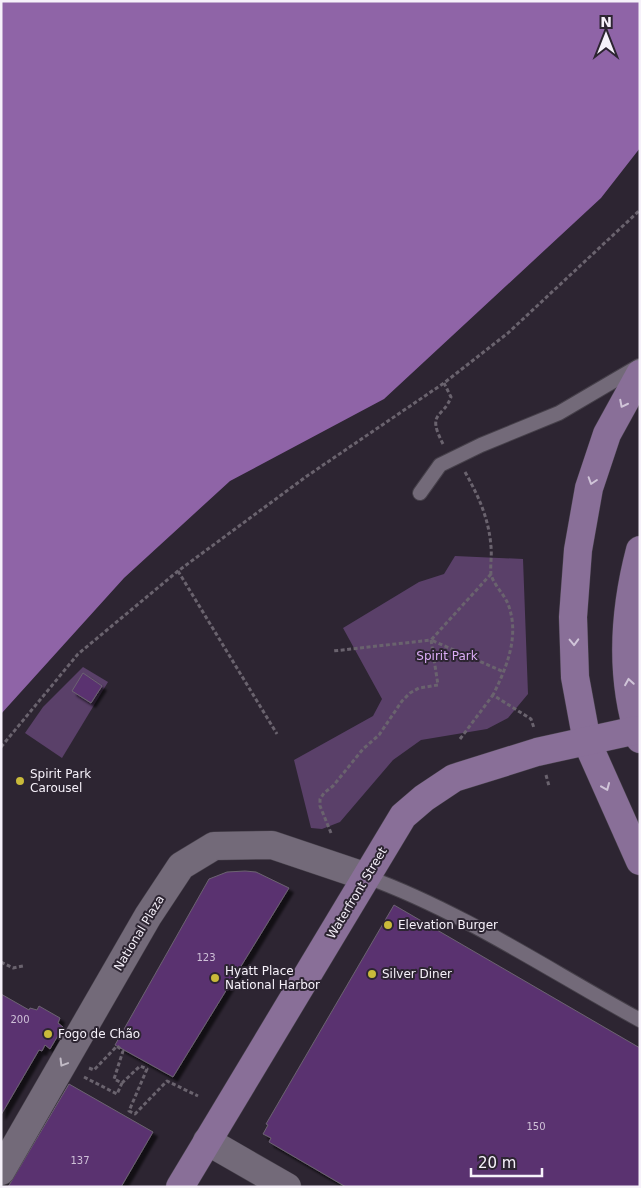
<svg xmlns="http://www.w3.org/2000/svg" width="641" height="1188" font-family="'DejaVu Sans',sans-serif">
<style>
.green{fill:#5a4069}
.water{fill:#8f64a7}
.building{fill:#5a3270;stroke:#6c6371;filter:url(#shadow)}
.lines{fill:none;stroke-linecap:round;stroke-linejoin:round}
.lane-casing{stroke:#46404a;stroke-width:16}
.street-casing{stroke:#46404a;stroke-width:29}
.secondary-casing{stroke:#46404a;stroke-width:29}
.path{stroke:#6a636e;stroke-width:3;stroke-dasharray:4 2.5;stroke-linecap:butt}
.lane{stroke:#736a79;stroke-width:14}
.street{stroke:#736a79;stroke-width:28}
.secondary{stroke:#896f98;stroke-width:28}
.oneway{stroke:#d0c4d8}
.oneway2{stroke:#c2bbc6}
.poi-dot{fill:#c9ba3a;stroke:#2d2532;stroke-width:2}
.labels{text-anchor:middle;stroke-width:4;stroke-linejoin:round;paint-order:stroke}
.number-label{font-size:10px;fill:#cfc1d8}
.park-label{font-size:12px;fill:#dcadf7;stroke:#2d2532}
.poi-label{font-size:12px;fill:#f6f1fa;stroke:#2d2532;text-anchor:start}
.street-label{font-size:12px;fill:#f6f1fa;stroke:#2d2532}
</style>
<defs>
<filter id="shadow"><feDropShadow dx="4.5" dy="4.5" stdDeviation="1" flood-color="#0009"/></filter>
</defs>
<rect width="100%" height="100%" fill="#2d2532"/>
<g class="green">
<path d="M 455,556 L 523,559 L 528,694 L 508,718 L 487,729 L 421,740 L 393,760 L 340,822 L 322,829 L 311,828 L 294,760 L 373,716 L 382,699 L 343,628 L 419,582 L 444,574 Z"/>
<path d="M 83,667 L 108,682 L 62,758 L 25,733 L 43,707 Z"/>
</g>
<path class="water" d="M 1,1 L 640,1 L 640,148 L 601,198 L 384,399 L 230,481 L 124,578 L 1,714 Z"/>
<g class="building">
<path d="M 83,673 L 102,686 L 91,703 L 72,691 Z"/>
<path d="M 245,871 L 256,872 L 289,888 L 173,1077 L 115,1045 L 209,879 L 227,872 Z"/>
<path d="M 394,905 L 640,1048 L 640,1187 L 346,1187 L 269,1142 L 271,1138 L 263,1134 L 268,1125 L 266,1124 Z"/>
<path d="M 1,994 L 29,1010 L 30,1008 L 37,1010 L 39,1006 L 60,1018 L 58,1023 L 63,1027 L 50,1049 L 45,1045 L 42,1051 L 39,1050 L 1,1115 Z"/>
<path d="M 69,1084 L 153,1132 L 121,1187 L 8,1187 Z"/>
</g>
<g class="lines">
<defs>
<g id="lane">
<path d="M 420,493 L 440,465 L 481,445 L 559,413 L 639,366"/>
<path d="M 367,877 C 463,912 550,971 640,1020"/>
</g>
<g id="street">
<path d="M 207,1141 L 287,1187"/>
<path d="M 1,1171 L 148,916 L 181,866 L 214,846 L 272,845 L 367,877"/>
</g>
<g id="secondary">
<path d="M 640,374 L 607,434 L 589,488 L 578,550 L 573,617 L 575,677 L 587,742 L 640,861"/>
<path d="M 640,550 C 624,611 620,678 640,739"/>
<path d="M 180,1187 L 403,816 L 424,798 L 454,778 L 537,752 L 637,730"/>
</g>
</defs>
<use href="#lane" class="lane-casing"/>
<use href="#street" class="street-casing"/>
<use href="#secondary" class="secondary-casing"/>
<g class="path">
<path d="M 443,444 C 426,411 443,419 451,397 L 444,383"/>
<path d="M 465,472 C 479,497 489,519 491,547 C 492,556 490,565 491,574 C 493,584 504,594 508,604 C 520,635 507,667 493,695 L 531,719 L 534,728"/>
<path d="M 178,571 L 277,734"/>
<path d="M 491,574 L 431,640 L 504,672"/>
<path d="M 460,739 L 493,695"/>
<path d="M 1,747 L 78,654 L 178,571 L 307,476 L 444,383 L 508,333 L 640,210"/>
<path d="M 546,775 L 549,786"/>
<path d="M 331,833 L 320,806 L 320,799 L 324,793 L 333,786 L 363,749 L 379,735 L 402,701 L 410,693 L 419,688 L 438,685 L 431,640 L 333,651"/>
<path d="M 1,962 L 13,968 L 23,966"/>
<path d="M 89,1068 L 94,1070 L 117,1046 L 123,1051 L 114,1079 L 122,1083 L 140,1066 L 147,1069 L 129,1111 L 135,1114 L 167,1081 L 198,1096"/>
<path d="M 84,1077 L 117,1094 L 122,1083"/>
</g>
<use href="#lane" class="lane"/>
<use href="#street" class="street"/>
<use href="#secondary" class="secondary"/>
</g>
<defs><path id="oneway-chevron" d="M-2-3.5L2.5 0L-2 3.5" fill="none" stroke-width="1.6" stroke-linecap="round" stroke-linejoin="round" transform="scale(1.25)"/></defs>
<g class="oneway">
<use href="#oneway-chevron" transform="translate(623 404) rotate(117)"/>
<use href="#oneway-chevron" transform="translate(592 481) rotate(108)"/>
<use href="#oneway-chevron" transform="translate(574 642) rotate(88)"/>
<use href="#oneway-chevron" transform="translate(629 682) rotate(-99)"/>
<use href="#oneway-chevron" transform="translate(606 787) rotate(67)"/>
</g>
<use class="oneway2" href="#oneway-chevron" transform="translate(63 1063) rotate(121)"/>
<g class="poi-dot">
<circle cx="20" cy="781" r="5"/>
<circle cx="388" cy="925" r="5"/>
<circle cx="372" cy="974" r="5"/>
<circle cx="215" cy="978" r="5"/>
<circle cx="48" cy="1034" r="5"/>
</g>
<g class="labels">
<g class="number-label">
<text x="206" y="961">123</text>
<text x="20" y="1023">200</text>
<text x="536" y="1130">150</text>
<text x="80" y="1164">137</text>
</g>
<g class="park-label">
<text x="447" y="660">Spirit Park</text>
</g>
<g class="poi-label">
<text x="30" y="778">Spirit Park<tspan x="30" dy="14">Carousel</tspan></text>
<text x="398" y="929">Elevation Burger</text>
<text x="225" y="975">Hyatt Place<tspan x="225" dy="14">National Harbor</tspan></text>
<text x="382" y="978">Silver Diner</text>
<text x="58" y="1038">Fogo de Chão</text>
</g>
<g class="street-label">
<text transform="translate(357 893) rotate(-59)" y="4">Waterfront Street</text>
<text transform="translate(139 933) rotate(-59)" y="4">National Plaza</text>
</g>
</g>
<rect width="641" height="1188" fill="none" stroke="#f6f1fa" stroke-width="5"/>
<g transform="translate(606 35)" stroke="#2d2532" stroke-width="4" paint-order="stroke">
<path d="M0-4L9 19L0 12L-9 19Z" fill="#f6f1fa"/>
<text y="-8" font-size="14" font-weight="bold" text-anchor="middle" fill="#f6f1fa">N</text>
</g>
<path d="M471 1168v8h71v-8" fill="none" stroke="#f6f1fa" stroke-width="2.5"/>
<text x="478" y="1168" font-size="15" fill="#f6f1fa" stroke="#2d2532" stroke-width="4" paint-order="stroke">20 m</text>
</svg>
